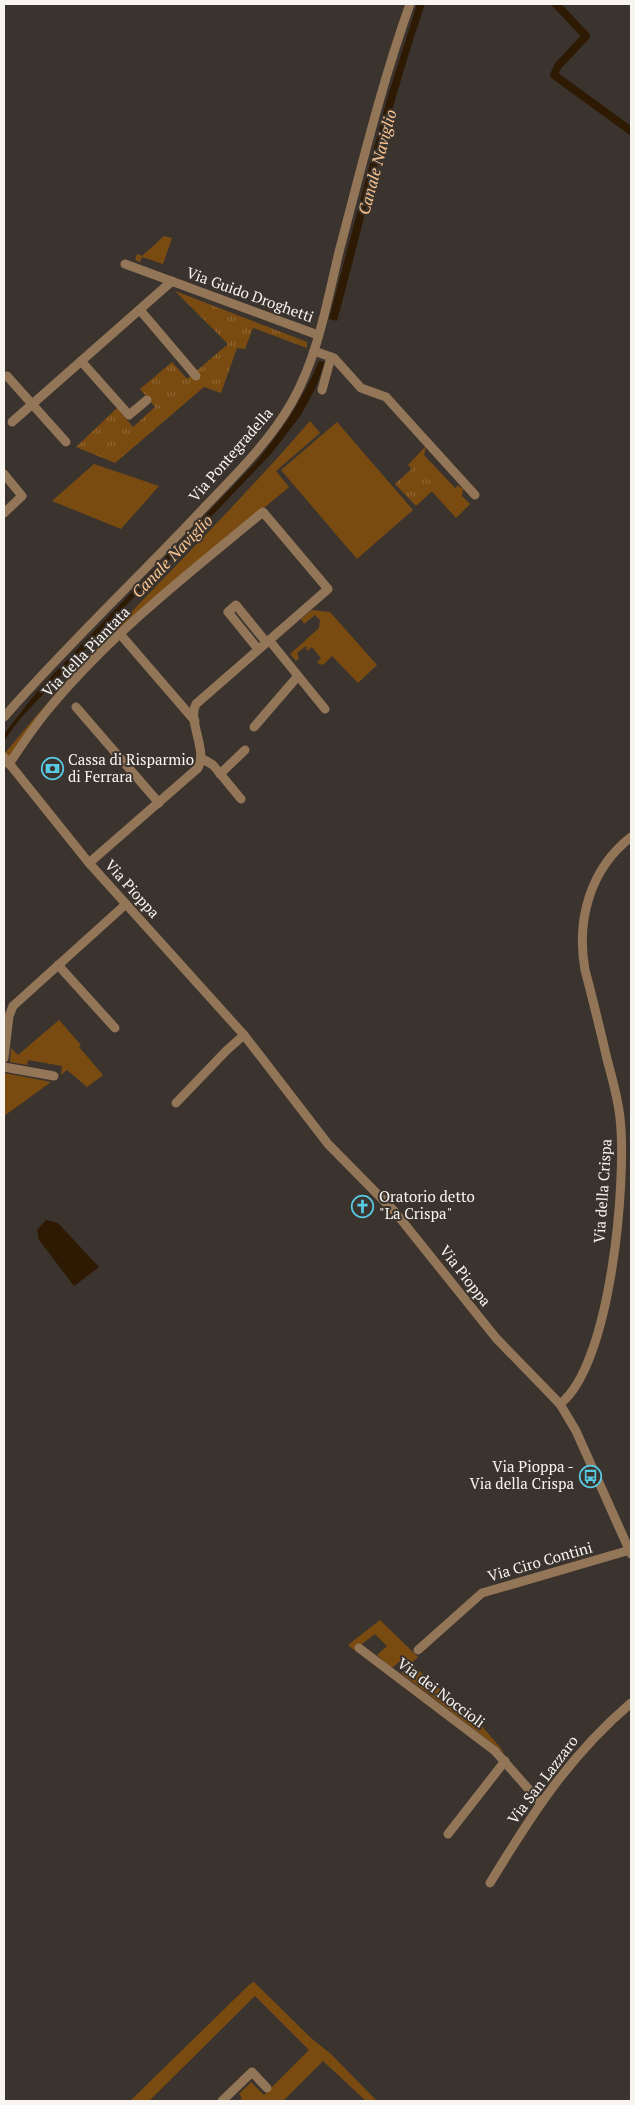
<svg xmlns="http://www.w3.org/2000/svg" width="635" height="2105" font-family="'PT Serif',serif">
<style>
.green{fill:#7a4b11}
.park{fill:url(#park-tufts)}
.water{fill:#2e1902}
.lines{fill:none;stroke-linecap:round;stroke-linejoin:round}
.canal{stroke:#2e1902;stroke-width:8}
.minor{stroke:#937558;stroke-width:9}
.labels{text-anchor:middle;stroke-width:4;stroke-linejoin:round;paint-order:stroke}
.street-label{font-size:15px;fill:#f8f4f0;stroke:#3b342e}
.poi-label{font-size:15px;fill:#f8f4f0;stroke:#3b342e;text-anchor:start}
.water-label{font-size:16px;font-style:italic;fill:#fbc590;stroke:#3b342e}
</style>
<defs>
<pattern id="park-tufts" width="24" height="20" patternUnits="userSpaceOnUse" patternTransform="scale(1.25)"><rect width="24" height="20" fill="#7a4b11"/><path d="M3 7l-1-3M5 7V3M7 7l1-3M15 17l-1-3M17 17v-4M19 17l1-3" fill="none" stroke="#8e6634"/></pattern>
</defs>
<rect width="100%" height="100%" fill="#3b342e"/>
<g class="green">
<path d="M 164,236 L 172,238 L 163,264 L 142,257 L 140,262 L 135,260 L 137,254 L 142,256 Z"/>
<path d="M 310,421 L 320,433 L 276,471 L 289,487 L 126,623 L 9,761 L 5,753 C 100,636 212,535 310,421 Z"/>
<path d="M 337,422 L 413,510 L 357,559 L 281,470 Z"/>
<path d="M 426,446 L 424,455 L 456,489 L 457,485 L 463,489 L 462,496 L 470,504 L 456,518 L 408,465 Z"/>
<path d="M 94,464 L 159,486 L 121,529 L 52,501 Z"/>
<path d="M 312,610 L 330,612 L 377,665 L 358,683 L 332,656 L 323,665 L 317,663 L 321,658 L 312,647 L 307,651 L 306,646 L 297,653 L 299,658 L 296,661 L 290,654 L 319,628 L 320,620 L 315,615 L 304,624 L 301,619 Z"/>
<path d="M 59,1020 L 81,1045 L 79,1047 L 103,1075 L 87,1087 L 67,1070 L 61,1075 L 62,1066 L 28,1060 L 27,1065 L 10,1062 L 11,1048 L 18,1055 Z"/>
<path d="M 4,1073 L 51,1082 L 4,1116 Z"/>
<path d="M 380,1620 L 418,1657 L 411,1664 L 479,1723 L 505,1753 L 401,1673 L 411,1664 L 405,1657 L 392,1668 L 377,1655 L 387,1646 L 375,1634 L 354,1650 L 348,1645 Z"/>
<path d="M 254,1982 L 311,2038 L 331,2054 L 377,2101 L 366,2101 L 323,2061 L 283,2101 L 239,2101 L 242,2098 L 239,2094 L 251,2082 L 264,2095 L 309,2050 L 255,1996 L 149,2101 L 130,2101 L 250,1984 Z"/>
</g>
<g class="park">
<path d="M 175,291 L 307,342 L 307,348 L 253,328 L 245,349 L 237,348 L 221,393 L 204,387 L 115,463 L 76,447 L 117,408 L 133,427 L 155,407 L 140,389 L 172,362 L 187,379 L 228,344 Z"/>
<path d="M 420,461 L 441,483 L 416,506 L 395,484 Z"/>
</g>
<g class="water">
<path d="M 417,4 L 425,4 C 389,108 366,215 337,321 L 329,319 L 387,99 Z"/>
<path d="M 319,361 L 325,362 L 315,389 L 301,415 L 271,454 L 115,617 L 19,720 L 4,741 L 4,734 L 39,689 L 257,461 C 284,428 302,400 319,361 Z"/>
<path d="M 46,1220 L 58,1223 L 99,1267 L 74,1286 L 39,1240 L 37,1230 Z"/>
</g>
<g class="lines">
<path class="canal" d="M 556,4 L 586,36 L 558,66 L 554,75 L 631,131"/>
<g class="minor">
<path d="M 125,264 L 318,335"/>
<path d="M 140,310 L 196,376"/>
<path d="M 314,351 L 334,358 L 361,388 L 386,397 L 475,495"/>
<path d="M 81,361 L 129,415 L 147,400"/>
<path d="M 7,376 L 66,442"/>
<path d="M 322,390 L 331,357"/>
<path d="M 12,422 L 172,281"/>
<path d="M 4,474 L 22,496 L 4,513"/>
<path d="M 120,634 L 195,721"/>
<path d="M 269,640 L 325,709"/>
<path d="M 258,649 L 228,612 L 236,605 L 266,642"/>
<path d="M 76,707 L 159,803"/>
<path d="M 4,717 C 66,646 135,581 200,512 C 232,478 269,443 292,402 C 318,356 327,302 339,252 C 361,169 381,85 410,4"/>
<path d="M 254,727 L 298,676"/>
<path d="M 4,757 L 89,863 L 244,1035 L 328,1144 L 395,1212 L 496,1338 L 560,1404 L 576,1431 L 631,1554"/>
<path d="M 201,758 L 213,765 L 241,799"/>
<path d="M 9,764 C 21,746 33,728 47,711 C 109,635 188,574 263,512 L 328,589 L 196,704 C 187,721 208,750 198,768 L 89,863"/>
<path d="M 220,774 L 245,750"/>
<path d="M 58,965 L 115,1028"/>
<path d="M 4,1058 L 9,1016 L 13,1006 L 126,904"/>
<path d="M 4,1067 L 54,1076"/>
<path d="M 176,1103 L 227,1050 L 244,1035"/>
<path d="M 560,1404 C 611,1365 627,1180 620,1118 C 618,1098 612,1078 607,1059 C 600,1029 593,1000 585,970 C 576,920 590,869 631,837"/>
<path d="M 359,1648 L 495,1751 L 540,1802"/>
<path d="M 418,1650 L 482,1593 L 630,1550"/>
<path d="M 448,1834 L 505,1761"/>
<path d="M 490,1883 C 532,1814 569,1756 631,1703"/>
<path d="M 222,2101 L 252,2072 L 267,2088"/>
</g>
</g>
<defs>
<symbol id="bank-ring" viewBox="-11 -11 22 22"><circle r="9.5" fill="#3b342e" stroke="#57c9e3" stroke-width="1.5"/><path d="M-6-4H6V4H-6ZM0-2.3a2.3 2.3 0 1 0 0 4.6a2.3 2.3 0 1 0 0-4.6Z" fill="#57c9e3"/></symbol>
<symbol id="church-ring" viewBox="-11 -11 22 22"><circle r="9.5" fill="#3b342e" stroke="#57c9e3" stroke-width="1.5"/><path d="M-1.2-6h2.4v3.5h3.3v2.4h-3.3V6h-2.4V-.1h-3.3v-2.4h3.3Z" fill="#57c9e3"/></symbol>
<symbol id="bus-ring" viewBox="-11 -11 22 22"><circle r="9.5" fill="#3b342e" stroke="#57c9e3" stroke-width="1.5"/><path d="M-5-6H5V4H4V6H2V4H-2V6H-4V4H-5ZM-3.5-4V0h7V-4ZM-3.5 1.2v1.5H-2V1.2ZM2 1.2v1.5H3.5V1.2Z" fill="#57c9e3"/></symbol>
</defs>
<g fill-rule="evenodd">
<use href="#bank-ring" x="40" y="756" width="25" height="25"/>
<use href="#church-ring" x="350" y="1194" width="25" height="25"/>
<use href="#bus-ring" x="578" y="1464" width="25" height="25"/>
</g>
<g class="labels">
<g class="street-label">
<text transform="translate(250 295) rotate(20)" y="5">Via Guido Droghetti</text>
<text transform="translate(231 455) rotate(-49)" y="5">Via Pontegradella</text>
<text transform="translate(86 652) rotate(-46)" y="5">Via della Piantata</text>
<text transform="translate(132 889) rotate(48)" y="5">Via Pioppa</text>
<text transform="translate(603 1191) rotate(-86)" y="5">Via della Crispa</text>
<text transform="translate(465 1276) rotate(52)" y="5">Via Pioppa</text>
<text transform="translate(540 1562) rotate(-16)" y="5">Via Ciro Contini</text>
<text transform="translate(441 1693) rotate(37)" y="5">Via dei Noccioli</text>
<text transform="translate(543 1780) rotate(-53)" y="5">Via San Lazzaro</text>
</g>
<g class="poi-label">
<text x="68" y="765">Cassa di Risparmio<tspan x="68" dy="17">di Ferrara</tspan></text>
<text x="379" y="1202">Oratorio detto<tspan x="379" dy="17">"La Crispa"</tspan></text>
<text x="574" y="1472" text-anchor="end">Via Pioppa -<tspan x="574" dy="17">Via della Crispa</tspan></text>
</g>
<g class="water-label">
<text transform="translate(377 162) rotate(-75)" y="6">Canale Naviglio</text>
<text transform="translate(172 556) rotate(-46)" y="6">Canale Naviglio</text>
</g>
</g>
<rect width="635" height="2105" fill="none" stroke="#f8f4f0" stroke-width="10"/>
</svg>
